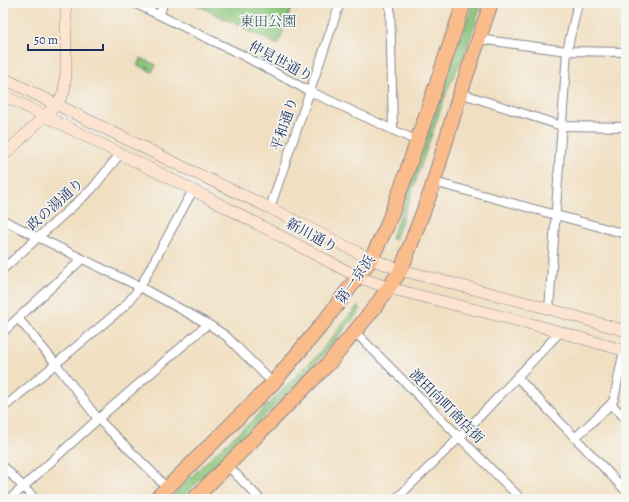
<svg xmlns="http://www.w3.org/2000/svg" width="629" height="502" font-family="Alegreya,'Noto Serif JP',serif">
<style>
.green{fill:#8bc478;stroke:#537a6b}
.cemetery{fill:url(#cemetery-stones);stroke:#537a6b}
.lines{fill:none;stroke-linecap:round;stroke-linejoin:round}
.street-casing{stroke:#868790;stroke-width:10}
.secondary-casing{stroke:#868790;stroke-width:12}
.highway-casing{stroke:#868790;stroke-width:16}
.street{stroke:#fff;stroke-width:8}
.secondary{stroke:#fde4d1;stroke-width:11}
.highway{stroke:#fabc8b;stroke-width:14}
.labels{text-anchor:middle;stroke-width:3.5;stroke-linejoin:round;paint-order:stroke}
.park-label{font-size:14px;fill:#3d5c66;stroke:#f6f6f2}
.street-label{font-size:14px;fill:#1b2f5e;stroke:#f6f6f2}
</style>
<defs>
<pattern id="cemetery-stones" width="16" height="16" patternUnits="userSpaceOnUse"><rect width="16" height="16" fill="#8bc478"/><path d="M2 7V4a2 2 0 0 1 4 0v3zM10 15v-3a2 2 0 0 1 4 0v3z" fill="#71a066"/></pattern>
</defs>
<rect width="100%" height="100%" fill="#f6f6f2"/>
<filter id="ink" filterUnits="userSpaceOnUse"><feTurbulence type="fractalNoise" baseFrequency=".025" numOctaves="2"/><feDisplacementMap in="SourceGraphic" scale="8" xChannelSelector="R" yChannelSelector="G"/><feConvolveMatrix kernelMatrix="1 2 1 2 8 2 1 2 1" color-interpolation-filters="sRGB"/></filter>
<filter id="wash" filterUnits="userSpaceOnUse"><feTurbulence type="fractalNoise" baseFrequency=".012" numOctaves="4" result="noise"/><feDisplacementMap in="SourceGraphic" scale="16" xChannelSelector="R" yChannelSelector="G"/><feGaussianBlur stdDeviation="0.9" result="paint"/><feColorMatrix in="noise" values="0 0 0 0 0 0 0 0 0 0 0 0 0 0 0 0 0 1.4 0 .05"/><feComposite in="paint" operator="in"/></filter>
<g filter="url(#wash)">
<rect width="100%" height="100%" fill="#f1dfc1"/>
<g class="green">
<path d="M 193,3 L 293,3 L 278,45 Z"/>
<path d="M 473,3 L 482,3 L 467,48 L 448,88 L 395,240 L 391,238 L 400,215 Z"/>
<path d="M 357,306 L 361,309 C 308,378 242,437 181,499 L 169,499 L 213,455 L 252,421 L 322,350 Z"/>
</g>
<path class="cemetery" d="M 141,58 L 156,65 L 152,72 L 137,65 Z"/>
</g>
<g filter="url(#ink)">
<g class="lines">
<defs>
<g id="street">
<path d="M 134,3 L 242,55 L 309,91 L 417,141"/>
<path d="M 390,3 L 393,130"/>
<path d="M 160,15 L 163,3"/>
<path d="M 478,39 L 567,51 L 626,52"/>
<path d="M 460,93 L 562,126 L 626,127"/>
<path d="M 434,182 L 626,234"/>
<path d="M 270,208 L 340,3"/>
<path d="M 3,220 L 140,287 L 208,324 L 226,336 L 273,383"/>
<path d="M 3,269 L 92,189 L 120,154"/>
<path d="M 549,310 L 567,51 L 578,3"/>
<path d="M 18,318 L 56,364 L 98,419 L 155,475 L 167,489"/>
<path d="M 3,332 L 82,259"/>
<path d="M 355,332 C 410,388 466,443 521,499"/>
<path d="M 517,377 L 626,491"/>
<path d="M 611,404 L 626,419"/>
<path d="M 3,408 L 126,305 L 140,287 L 193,190"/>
<path d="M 575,438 L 611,404 L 614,399 L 624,350"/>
<path d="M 227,465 L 260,499"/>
<path d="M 3,466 L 35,499"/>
<path d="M 10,499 L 98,419 L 208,324"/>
<path d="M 396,499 L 460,437 L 560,332"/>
</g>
<g id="secondary">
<path d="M 3,78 L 185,168 L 270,208 L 371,259 L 401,270 L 539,306 L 626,331"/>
<path d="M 3,95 L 193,190 L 358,277 L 389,288 L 539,326 L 626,351"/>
<path d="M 3,156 L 57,104 L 64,92 L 66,73 L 66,3"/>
</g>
<g id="highway">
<path d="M 156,499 L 273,383 L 324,322 L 371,259 L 386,228 L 404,180 L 464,3"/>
<path d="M 194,499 L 329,363 L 375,307 L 401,270 L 431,191 L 459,97 L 491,3"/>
</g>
</defs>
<use href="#street" class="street-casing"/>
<use href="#secondary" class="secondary-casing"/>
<use href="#highway" class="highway-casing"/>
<use href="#street" class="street"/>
<use href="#secondary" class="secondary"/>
<use href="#highway" class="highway"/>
</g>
</g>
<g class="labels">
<g class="park-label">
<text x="268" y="26">東田公園</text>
</g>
<g class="street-label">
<text transform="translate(281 61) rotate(28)" y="5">仲見世通り</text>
<text transform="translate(284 124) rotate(-71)" y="5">平和通り</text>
<text transform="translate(55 204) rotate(-42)" y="5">政の湯通り</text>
<text transform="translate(312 235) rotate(28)" y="5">新川通り</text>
<text transform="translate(355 279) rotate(-55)" y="5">第一京浜</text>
<text transform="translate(447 406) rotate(45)" y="5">渡田向町商店街</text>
</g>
</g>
<rect width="629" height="502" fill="none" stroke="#f6f6f2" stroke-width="16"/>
<path d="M28 44v6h75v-6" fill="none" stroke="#1b2f5e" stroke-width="2"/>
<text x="34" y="44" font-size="12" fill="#1b2f5e" stroke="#f6f6f2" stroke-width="3" paint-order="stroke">50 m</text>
</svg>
